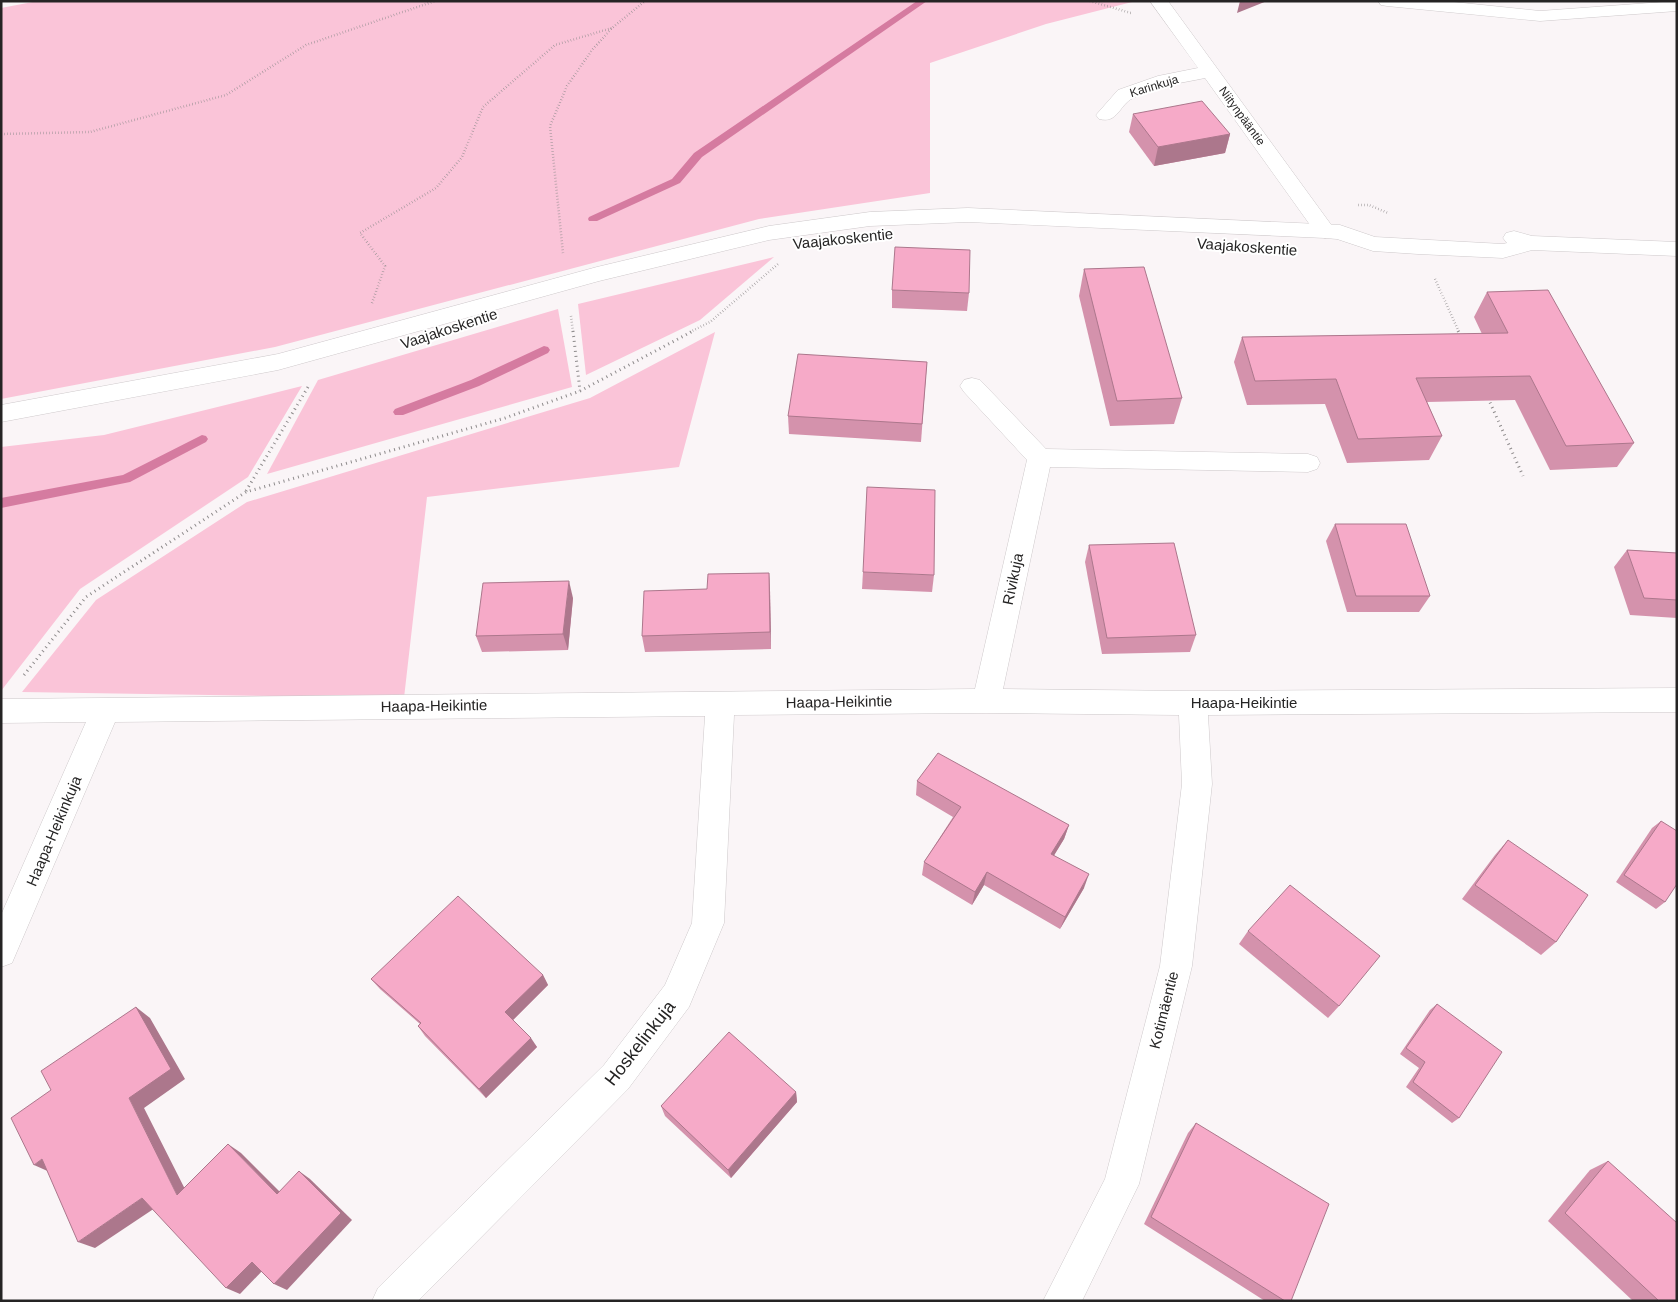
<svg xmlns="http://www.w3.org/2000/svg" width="1678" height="1302" font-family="Helvetica,sans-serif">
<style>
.green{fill:#fac4d8}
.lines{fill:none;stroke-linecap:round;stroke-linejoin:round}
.stream{fill:#d57ba0;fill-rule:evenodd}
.minor-casing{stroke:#cec9cb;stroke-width:1}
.major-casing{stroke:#cec9cb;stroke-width:1}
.path-far1{stroke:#8e8b8c;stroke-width:2.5;stroke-dasharray:0.5 2.5;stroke-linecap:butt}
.path{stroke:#8e8b8c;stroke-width:3;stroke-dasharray:1 4;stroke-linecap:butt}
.minor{fill:#fff;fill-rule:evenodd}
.major{fill:#fff;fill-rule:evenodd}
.wall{fill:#d492ac}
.shaded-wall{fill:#ac778c}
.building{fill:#f6aac8;stroke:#ac778c}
.labels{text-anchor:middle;stroke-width:4;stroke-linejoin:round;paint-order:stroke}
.far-street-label{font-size:12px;fill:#252424;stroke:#fff}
.street-label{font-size:15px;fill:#252424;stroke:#fff}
.near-street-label{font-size:18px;fill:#252424;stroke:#fff}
</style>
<rect width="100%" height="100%" fill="#faf5f7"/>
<g class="green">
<path d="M 38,1 L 1136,1 L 1046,24 L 930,63 L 930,193 L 759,219 L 275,347 L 1,399 L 1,8 Z"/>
<path d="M 774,257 L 700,320 L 586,375 L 578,304 Z"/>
<path d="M 558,309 L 572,387 L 267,474 L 318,380 Z"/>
<path d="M 715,332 L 679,467 L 427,497 L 404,698 L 22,692 L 96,600 L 247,502 L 590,398 Z"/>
<path d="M 302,386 L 248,477 L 80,589 L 1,691 L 1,447 L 104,435 Z"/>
</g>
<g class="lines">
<g class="stream">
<path d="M 917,1 L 927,1 L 702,157 L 680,183 L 597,221 L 589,221 L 588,219 L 589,217 L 672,179 L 694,153 Z"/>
<path d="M 544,346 L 548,347 L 550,350 L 548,353 L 479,386 L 403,415 L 395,415 L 393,412 L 395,409 L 471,380 Z"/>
<path d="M 202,435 L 206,436 L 208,439 L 206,442 L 130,482 L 1,508 L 1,498 L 123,475 Z"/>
</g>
<defs>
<g id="minor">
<path d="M 1150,1 L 1168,1 L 1332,226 L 1336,231 L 1332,236 L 1325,238 L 1318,236 L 1205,78 C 1182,83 1154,86 1133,98 C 1119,105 1118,124 1099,119 L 1096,115 L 1118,90 L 1158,76 L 1198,68 Z"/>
<path d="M 1378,1 L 1444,1 L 1540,11 L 1677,1 L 1677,11 L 1540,21 L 1387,6 L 1381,5 Z"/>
<path d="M 972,378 L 980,380 L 1046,449 L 1308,454 L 1317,457 L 1320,463 L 1317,469 L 1308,472 L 1050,467 L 1003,689 L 1193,691 L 1677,688 L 1677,712 L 1208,715 L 1212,784 L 1192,966 L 1139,1184 L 1082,1301 L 1043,1301 L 1105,1179 L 1160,966 L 1182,784 L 1179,715 L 986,713 L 734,715 L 724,923 L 689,1007 L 628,1089 L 418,1301 L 372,1301 L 378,1288 L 604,1065 L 665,985 L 692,923 L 705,716 L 115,722 L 12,963 L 1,967 L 1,915 L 86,722 L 1,723 L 1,699 L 975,689 L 1027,460 L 964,392 L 960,386 L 964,380 Z"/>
</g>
<path id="major" d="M 968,208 L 1340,225 L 1375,237 L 1503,244 L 1507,243 L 1503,238 L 1506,233 L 1514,231 L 1532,236 L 1677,242 L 1677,256 L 1532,250 L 1503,258 L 1418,254 L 1373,251 L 1337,239 L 1325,238 L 968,222 L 870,226 L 769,240 L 599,281 L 278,370 L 1,422 L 1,405 L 278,354 L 597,267 L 769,226 L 870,212 Z"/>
</defs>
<use href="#minor" class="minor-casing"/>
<use href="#major" class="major-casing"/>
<g class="path-far1">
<path d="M 1090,1 L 1131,13"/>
<path d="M 1,134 L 90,132 L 226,95 L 306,45 L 435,1"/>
<path d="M 1358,205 L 1369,205 L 1388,213"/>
<path d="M 563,253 L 550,126 L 567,86 L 592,50 L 612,28 L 645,1"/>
<path d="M 1435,279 L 1459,332"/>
<path d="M 372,303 L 385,266 L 360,233 L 436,188 L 462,157 L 483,107 L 555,45 L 612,28"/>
<path d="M 571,316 L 573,332"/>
<path d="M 690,332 L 710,322 L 778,264"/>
</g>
<g class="path">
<path d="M 573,331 L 580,391"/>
<path d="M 1458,331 L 1461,337"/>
<path d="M 1488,398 L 1523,476"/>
<path d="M 246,491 L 308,387"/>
<path d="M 24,675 L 86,597 L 246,492 L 505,418 L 580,391 L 693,331"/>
</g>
<use href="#minor" class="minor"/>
<use href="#major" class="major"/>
</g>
<g class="wall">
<path d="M 1133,114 L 1230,134 L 1225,153 L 1154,166 L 1129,132 Z"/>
<path d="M 1084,269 L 1182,398 L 1174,424 L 1110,426 L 1079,296 Z"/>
<path d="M 892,290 L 969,293 L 967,311 L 892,308 Z"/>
<path d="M 1487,292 L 1634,443 L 1617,467 L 1550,470 L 1515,400 L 1427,402 L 1442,436 L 1429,460 L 1347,463 L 1325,404 L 1247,405 L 1234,362 L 1242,337 L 1482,334 L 1474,317 Z"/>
<path d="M 927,362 L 921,442 L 789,434 L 788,416 Z"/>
<path d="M 1335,524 L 1430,596 L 1419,612 L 1347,612 L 1326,541 Z"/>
<path d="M 1089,545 L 1196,635 L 1190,652 L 1102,654 L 1085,562 Z"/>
<path d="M 1627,550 L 1677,553 L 1677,618 L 1630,615 L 1614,567 Z"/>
<path d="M 863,572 L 934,575 L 932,592 L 862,589 Z"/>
<path d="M 769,573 L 770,590 L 771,649 L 645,652 L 642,636 L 707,589 Z"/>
<path d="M 573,598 L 568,650 L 482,652 L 476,636 Z"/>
<path d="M 917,781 L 1069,825 L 1064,839 L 1054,855 L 1084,888 L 1060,929 L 984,885 L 972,905 L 922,875 L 924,862 L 953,817 L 916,795 Z"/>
<path d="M 1661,821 L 1665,902 L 1656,909 L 1616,882 L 1652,828 Z"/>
<path d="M 1508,840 L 1556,942 L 1541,955 L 1462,899 L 1495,855 Z"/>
<path d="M 1248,931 L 1339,1006 L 1328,1018 L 1239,944 Z"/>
<path d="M 543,975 L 548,985 L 513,1020 L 537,1047 L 486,1098 L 425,1036 L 418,1026 L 420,1024 L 380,989 L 371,979 Z"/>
<path d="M 1437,1004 L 1459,1118 L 1452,1123 L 1406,1087 L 1419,1068 L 1400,1054 L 1430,1010 Z"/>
<path d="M 796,1092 L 797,1102 L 731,1178 L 665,1116 L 661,1106 Z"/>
<path d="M 1196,1123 L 1291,1301 L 1265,1301 L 1144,1224 L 1188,1133 Z"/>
<path d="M 1608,1161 L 1677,1301 L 1633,1301 L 1548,1221 L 1590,1170 Z"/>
</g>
<g class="shaded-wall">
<path d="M 1240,1 L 1267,1 L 1237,13 Z"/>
<path d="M 1230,134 L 1225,153 L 1154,166 L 1158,147 Z"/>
<path d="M 769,573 L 770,590 L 771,649 L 770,632 Z"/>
<path d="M 569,581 L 573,598 L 568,650 L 563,634 Z"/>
<path d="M 1069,825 L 1064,839 L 1047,867 L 1051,854 Z"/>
<path d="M 987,872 L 984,885 L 972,905 L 975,892 Z"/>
<path d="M 1089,874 L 1084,888 L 1060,929 L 1065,917 Z"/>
<path d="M 543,975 L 548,985 L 511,1022 L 505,1012 Z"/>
<path d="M 136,1007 L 150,1018 L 185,1079 L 144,1108 L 192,1203 L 177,1195 L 129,1098 Z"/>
<path d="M 531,1038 L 537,1047 L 486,1098 L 479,1089 Z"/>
<path d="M 796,1092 L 797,1102 L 731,1178 L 728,1170 Z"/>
<path d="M 228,1144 L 241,1153 L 289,1201 L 277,1194 Z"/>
<path d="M 42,1159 L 52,1173 L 34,1165 Z"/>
<path d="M 299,1171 L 310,1179 L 352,1220 L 287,1290 L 274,1284 Z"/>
<path d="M 142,1198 L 158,1206 L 95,1248 L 78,1242 Z"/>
<path d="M 252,1262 L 265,1268 L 240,1294 L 226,1288 Z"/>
</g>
<g class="building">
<path d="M 1202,101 L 1230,134 L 1158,147 L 1133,114 Z"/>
<path d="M 895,247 L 970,250 L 969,293 L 892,290 Z"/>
<path d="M 1144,267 L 1182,398 L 1117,401 L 1084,269 Z"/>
<path d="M 1548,290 L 1634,443 L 1566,446 L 1530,376 L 1416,378 L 1442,436 L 1358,439 L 1336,379 L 1255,381 L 1242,337 L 1508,333 L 1487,292 Z"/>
<path d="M 798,354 L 927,362 L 922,424 L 788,416 Z"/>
<path d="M 867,487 L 935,490 L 934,575 L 863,572 Z"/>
<path d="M 1335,524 L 1406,524 L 1430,596 L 1356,596 Z"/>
<path d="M 1174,543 L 1196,635 L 1107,638 L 1089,545 Z"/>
<path d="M 1627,550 L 1677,553 L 1677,600 L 1644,598 Z"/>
<path d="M 769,573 L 770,632 L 642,636 L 644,591 L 707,589 L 708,574 Z"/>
<path d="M 569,581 L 563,634 L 476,636 L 483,583 Z"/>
<path d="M 938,753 L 1069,825 L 1051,854 L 1089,874 L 1065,917 L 987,872 L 975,892 L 924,862 L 961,807 L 917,781 Z"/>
<path d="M 1661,821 L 1677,831 L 1677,884 L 1665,902 L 1624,875 Z"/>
<path d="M 1508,840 L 1588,895 L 1556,942 L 1475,885 Z"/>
<path d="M 1290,885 L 1380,956 L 1339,1006 L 1248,931 Z"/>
<path d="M 458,896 L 543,975 L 505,1012 L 531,1038 L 479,1089 L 418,1026 L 421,1023 L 371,979 Z"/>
<path d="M 1437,1004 L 1502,1052 L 1459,1118 L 1413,1082 L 1425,1062 L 1406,1048 Z"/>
<path d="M 136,1007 L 171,1069 L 129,1098 L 177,1195 L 228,1144 L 277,1194 L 299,1171 L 341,1213 L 274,1284 L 252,1262 L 226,1288 L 142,1198 L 78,1242 L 42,1159 L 34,1165 L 11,1118 L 51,1090 L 41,1071 Z"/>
<path d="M 729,1032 L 796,1092 L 728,1170 L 661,1106 Z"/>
<path d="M 1196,1123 L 1329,1204 L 1291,1301 L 1285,1301 L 1151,1217 Z"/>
<path d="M 1608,1161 L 1677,1223 L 1677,1301 L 1659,1301 L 1565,1213 Z"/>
</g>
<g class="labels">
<g class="far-street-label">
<text transform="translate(1154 86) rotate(-17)" y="4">Karinkuja</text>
<text transform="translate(1242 116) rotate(54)" y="4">Niitynpääntie</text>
</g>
<g class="street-label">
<text transform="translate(843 239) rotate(-6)" y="5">Vaajakoskentie</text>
<text transform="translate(1247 247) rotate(4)" y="5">Vaajakoskentie</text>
<text transform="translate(449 329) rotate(-18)" y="5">Vaajakoskentie</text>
<text transform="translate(1013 579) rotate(-78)" y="5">Rivikuja</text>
<text transform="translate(839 702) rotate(-1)" y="5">Haapa-Heikintie</text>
<text x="1244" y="708">Haapa-Heikintie</text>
<text transform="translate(434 706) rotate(-1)" y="5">Haapa-Heikintie</text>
<text transform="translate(54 831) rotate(-67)" y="5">Haapa-Heikinkuja</text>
<text transform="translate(1164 1010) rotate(-76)" y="5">Kotimäentie</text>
</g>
<g class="near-street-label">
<text transform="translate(640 1043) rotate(-52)" y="6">Hoskelinkuja</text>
</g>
</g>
<rect width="1678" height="1302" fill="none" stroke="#252424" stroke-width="5"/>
</svg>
